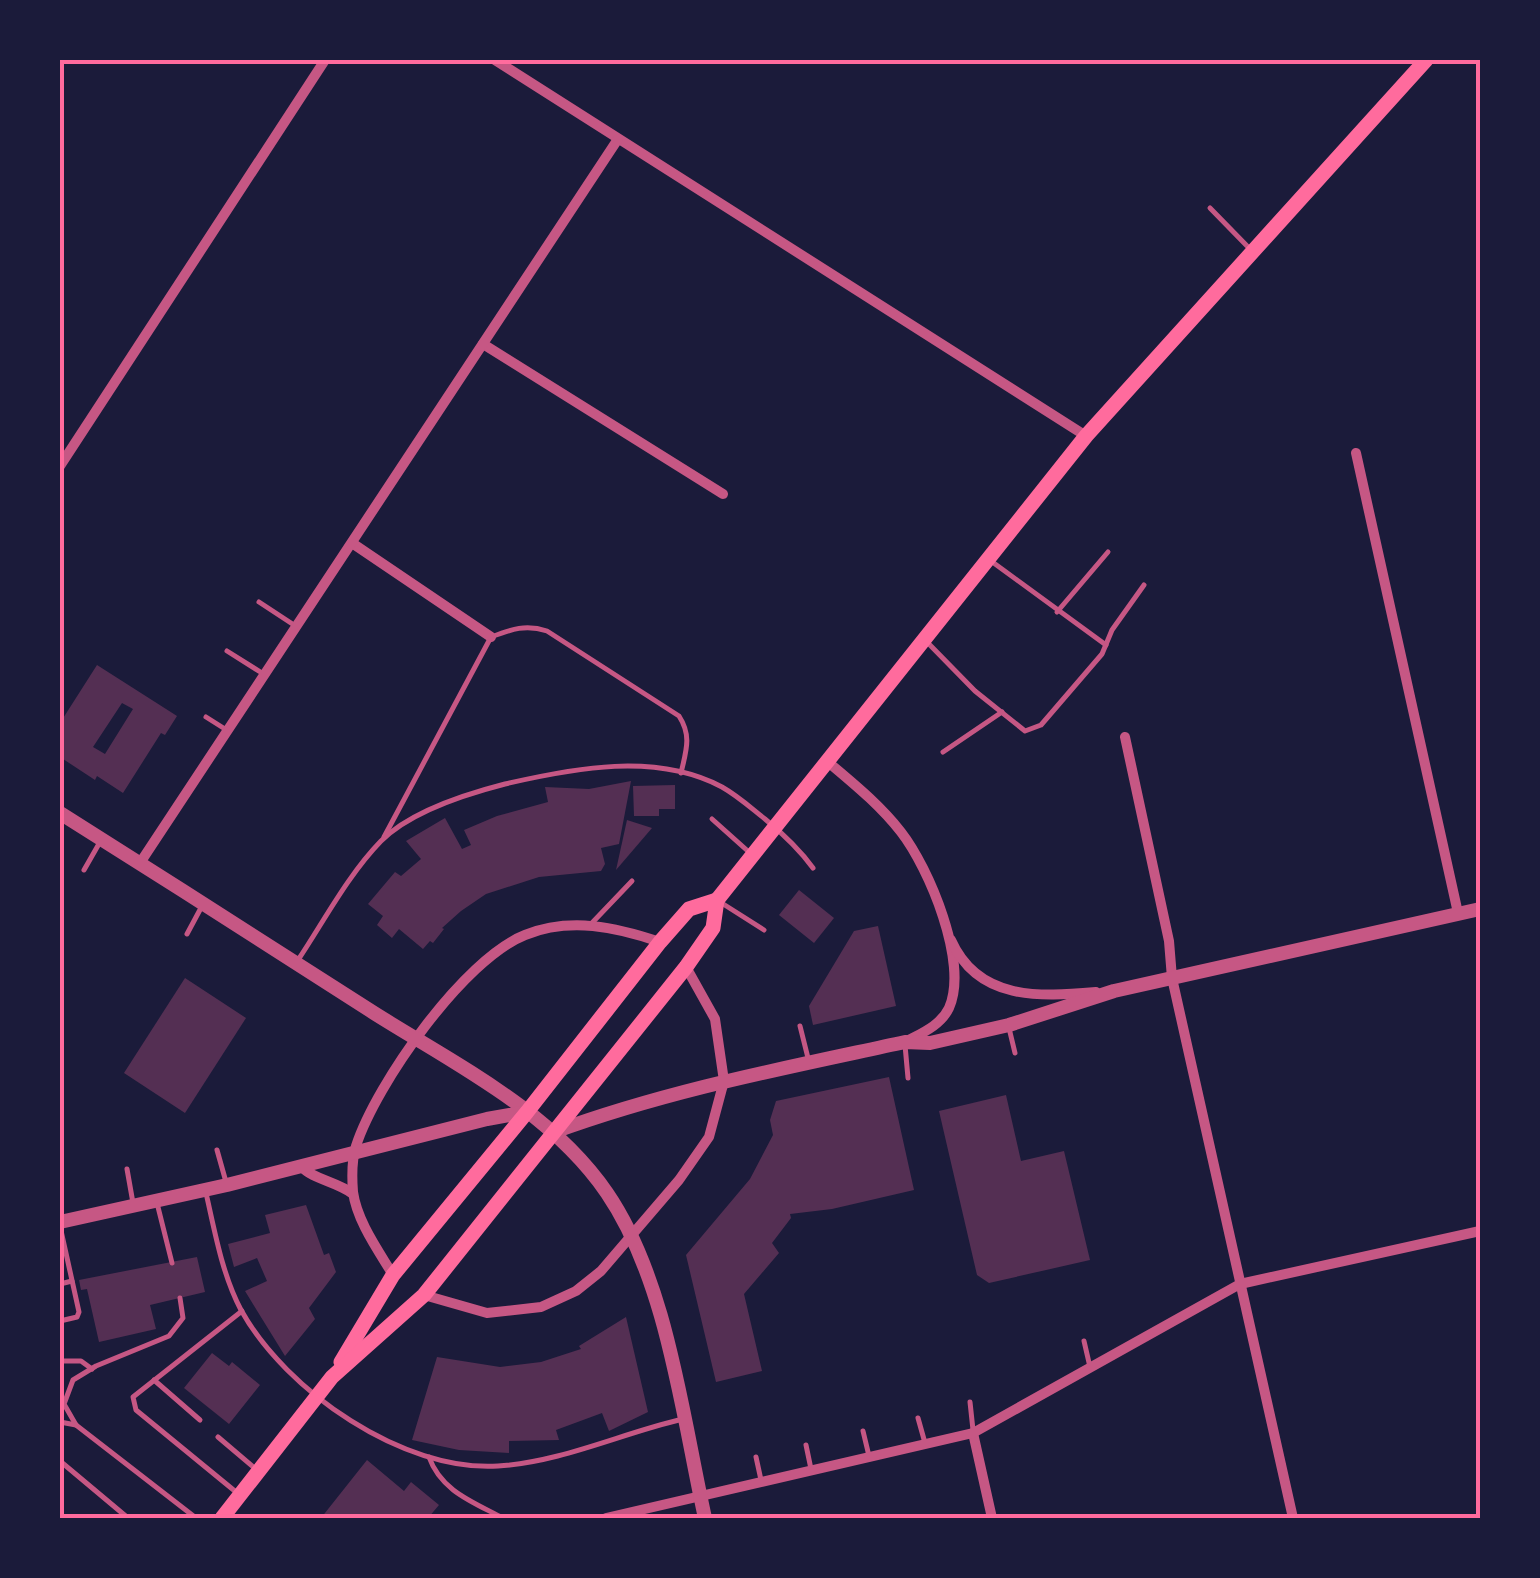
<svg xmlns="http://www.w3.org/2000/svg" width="1540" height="1578" font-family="Ubuntu,sans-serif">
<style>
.building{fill:#542f53;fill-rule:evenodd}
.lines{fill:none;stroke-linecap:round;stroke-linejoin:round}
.service{stroke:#c65784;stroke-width:5}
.minor{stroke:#c65784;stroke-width:10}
.tertiary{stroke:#c65784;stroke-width:14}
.secondary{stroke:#ff6b9d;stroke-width:15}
.neatline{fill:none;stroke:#ff6b9d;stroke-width:4}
</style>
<rect width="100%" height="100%" fill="#1b1b3a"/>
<g class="building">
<path d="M 97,665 L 177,716 L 165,735 L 161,733 L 123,793 L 97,776 L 95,780 L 60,757 L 60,723 ZM 122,703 L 133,709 L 105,754 L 93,747 Z"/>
<path d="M 631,781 L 619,844 L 601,848 L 605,864 L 601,871 L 539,877 L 486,894 L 461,911 L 442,928 L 444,929 L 433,943 L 430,941 L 423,949 L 399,929 L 392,938 L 377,925 L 383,916 L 368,904 L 395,872 L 401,876 L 421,859 L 406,841 L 445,818 L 462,849 L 471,845 L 464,830 L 497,816 L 548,802 L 545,787 L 589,789 Z"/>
<path d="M 675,785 L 675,809 L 659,809 L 659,816 L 634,816 L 633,786 Z"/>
<path d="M 627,820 L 652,828 L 616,870 Z"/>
<path d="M 799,890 L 834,918 L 814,943 L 779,915 Z"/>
<path d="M 878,926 L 896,1006 L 813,1025 L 809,1006 L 854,931 Z"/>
<path d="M 185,978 L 246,1018 L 185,1113 L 124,1073 Z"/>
<path d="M 889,1077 L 914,1190 L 832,1209 L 790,1214 L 791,1218 L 772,1243 L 779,1253 L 744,1294 L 762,1371 L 716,1382 L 686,1255 L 750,1179 L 773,1135 L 770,1120 L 776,1101 Z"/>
<path d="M 1006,1095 L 1021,1161 L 1064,1151 L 1090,1260 L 989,1283 L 977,1275 L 939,1111 Z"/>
<path d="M 306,1205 L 324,1255 L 329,1253 L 336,1272 L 309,1308 L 315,1319 L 285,1356 L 245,1291 L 267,1281 L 257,1258 L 234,1267 L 228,1244 L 270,1233 L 265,1215 Z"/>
<path d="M 197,1257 L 205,1292 L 150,1305 L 156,1329 L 99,1342 L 87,1289 L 81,1290 L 79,1280 Z"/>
<path d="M 626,1317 L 648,1412 L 609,1431 L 602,1413 L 556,1430 L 559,1440 L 509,1441 L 509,1453 L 459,1450 L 412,1440 L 437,1357 L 500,1367 L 541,1362 L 581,1349 L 579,1346 Z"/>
<path d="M 212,1353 L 229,1366 L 232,1362 L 260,1385 L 229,1424 L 184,1388 Z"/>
<path d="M 367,1460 L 404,1491 L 411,1482 L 439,1505 L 428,1518 L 321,1518 Z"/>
</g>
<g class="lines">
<g class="service">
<path d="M 1210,208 L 1250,249"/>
<path d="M 991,561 L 1106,645"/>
<path d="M 259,602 L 294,625"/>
<path d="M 1057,612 L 1108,552"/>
<path d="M 927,642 L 975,691 L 1025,731 L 1041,725 L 1102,654 L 1112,630 L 1144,585"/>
<path d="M 227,651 L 262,673"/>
<path d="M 206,717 L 225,729"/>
<path d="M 943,752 L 1002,712"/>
<path d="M 712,819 L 750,853"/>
<path d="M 384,837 L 491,637 C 512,629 526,624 547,631 L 679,716 C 692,736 686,751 681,773"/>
<path d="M 84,870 L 100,842"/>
<path d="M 720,902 L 764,930"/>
<path d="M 590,925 L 632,881"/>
<path d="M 187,934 L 202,906"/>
<path d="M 298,960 C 324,921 348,875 381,841 C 410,812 466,794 505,784 C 574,768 656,752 722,787 C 738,796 751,808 765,819 C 782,833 800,850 813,868"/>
<path d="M 800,1026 L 809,1062"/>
<path d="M 1009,1028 L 1015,1053"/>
<path d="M 905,1045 L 908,1078"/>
<path d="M 217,1150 L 226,1182"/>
<path d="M 127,1169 L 133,1203"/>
<path d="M 206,1193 C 215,1232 222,1274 241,1310 C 286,1391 403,1472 498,1466 C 562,1462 622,1433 683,1419"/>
<path d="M 157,1203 L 172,1263"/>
<path d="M 60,1226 L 79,1312 L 77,1317 L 60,1321"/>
<path d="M 60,1284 L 72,1281"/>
<path d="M 180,1298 L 183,1318 L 169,1336 L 96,1366 L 73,1380 L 64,1404 L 76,1425 L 196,1518"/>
<path d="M 1084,1341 L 1090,1367"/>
<path d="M 60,1361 L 81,1361 L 92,1369"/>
<path d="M 154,1380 L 200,1420"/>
<path d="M 970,1402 L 973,1430"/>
<path d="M 918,1418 L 925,1443"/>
<path d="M 60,1422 L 76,1425"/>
<path d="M 863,1431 L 869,1456"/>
<path d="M 218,1437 L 258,1471"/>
<path d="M 806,1445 L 811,1469"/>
<path d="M 429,1457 C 441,1491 473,1502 503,1518"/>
<path d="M 756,1457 L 761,1480"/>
<path d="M 60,1461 L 128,1518"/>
<path d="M 236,1492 L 136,1410 L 133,1397 L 242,1311"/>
<path d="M 60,1515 L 64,1518"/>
</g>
<g class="minor">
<path d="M 495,60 L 1086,436"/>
<path d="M 483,344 L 723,494"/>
<path d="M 1356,453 L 1458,913"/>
<path d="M 60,466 L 325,60"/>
<path d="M 352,543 L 491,637"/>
<path d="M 1125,737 L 1169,941 L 1172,978 L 1293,1518"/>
<path d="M 828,762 C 854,784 880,805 901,832 C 929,868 969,963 949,1008 C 941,1025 922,1033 907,1041"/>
<path d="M 140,863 L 618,139"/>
<path d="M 951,940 C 978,1001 1040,997 1096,992"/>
<path d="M 302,1167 C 312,1179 338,1182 353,1194"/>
<path d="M 393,1275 C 378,1250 357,1221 353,1192 C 352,1179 352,1159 356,1146 C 376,1084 464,959 525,935 C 570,917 616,927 660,942"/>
<path d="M 424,1295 L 487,1313 L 541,1307 L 576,1291 L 601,1271 L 679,1180 L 709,1137 L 724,1081 L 715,1019 L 686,967"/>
<path d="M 973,1433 L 992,1518"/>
<path d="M 606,1518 L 973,1433 L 1240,1284 L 1480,1231"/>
</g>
<g class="tertiary">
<path d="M 60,813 C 165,879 270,946 374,1013 C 455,1064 551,1111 607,1193 C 667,1281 682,1414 705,1518"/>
<path d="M 554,1132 C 669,1090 785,1068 905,1042 L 930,1043 L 1009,1025 L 1114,991 L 1480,909"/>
<path d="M 60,1222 L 227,1185 L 487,1119 L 527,1112"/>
</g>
<g class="secondary">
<path d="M 341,1362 L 393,1275 L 527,1112 L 660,942 L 689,909 L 717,900"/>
<path d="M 222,1518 L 332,1377 L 424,1295 L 686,967 L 713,928 L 717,900 L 1086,436 L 1426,60"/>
</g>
</g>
<rect width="1540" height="1578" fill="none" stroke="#1b1b3a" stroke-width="125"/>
<rect x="62" y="62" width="1416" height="1454" class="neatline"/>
</svg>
